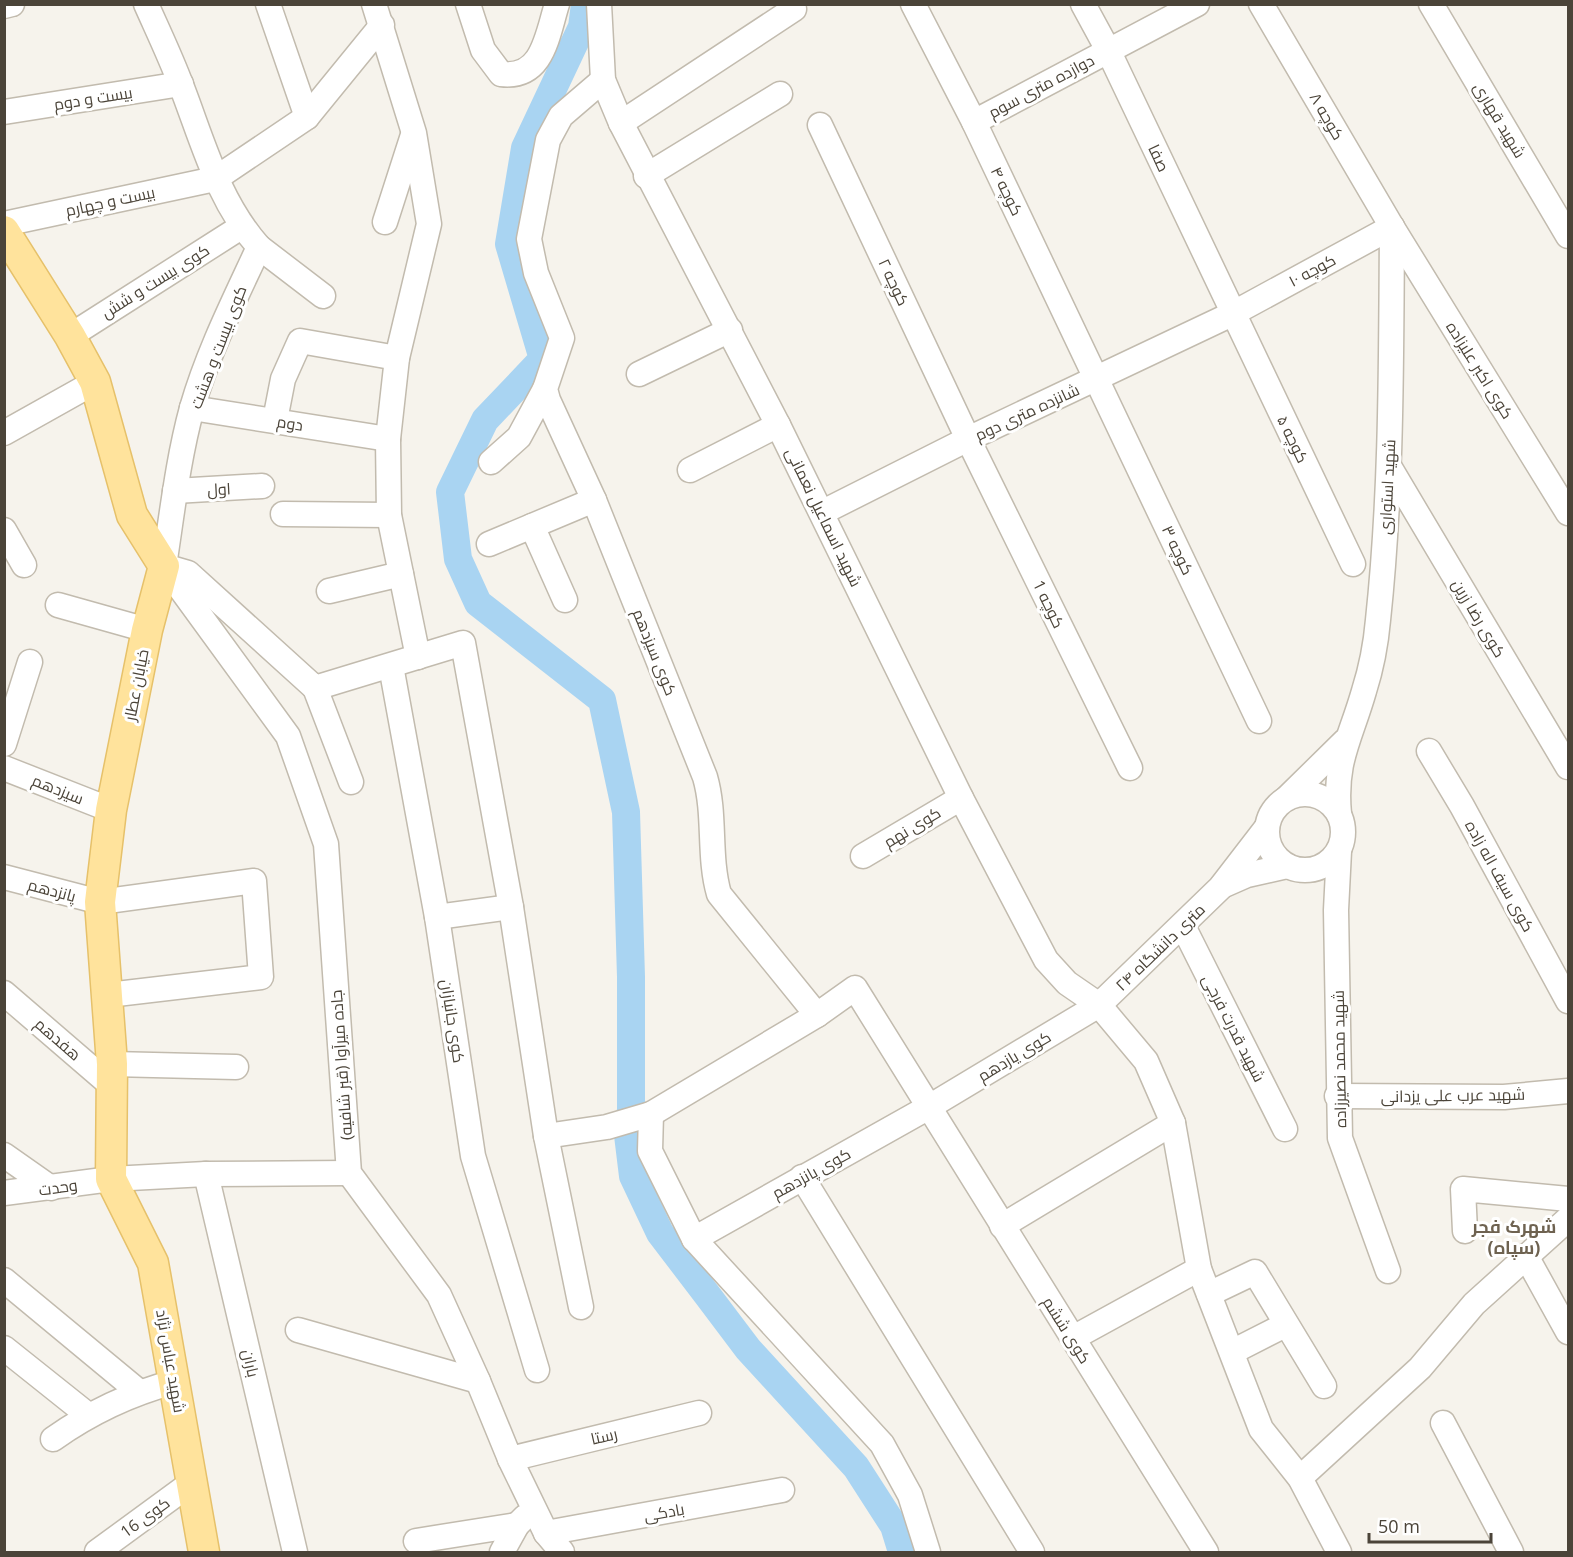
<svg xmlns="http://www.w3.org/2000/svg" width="1573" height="1557" font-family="'Open Sans',Cairo,sans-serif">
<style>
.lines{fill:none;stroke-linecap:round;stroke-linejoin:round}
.river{stroke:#a9d4f2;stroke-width:28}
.minor-casing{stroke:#c2bbae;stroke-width:27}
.major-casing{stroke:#e6c16a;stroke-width:33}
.minor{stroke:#fff;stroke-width:24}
.major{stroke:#ffe39c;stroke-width:30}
.labels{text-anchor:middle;stroke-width:6;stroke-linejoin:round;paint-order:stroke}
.street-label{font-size:16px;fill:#4b4439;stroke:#fff}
.neighbourhood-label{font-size:18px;font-weight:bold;fill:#6e6250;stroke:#fff}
</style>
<rect width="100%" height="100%" fill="#f6f3ec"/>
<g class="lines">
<path class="river" d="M 585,4 L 582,27 L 525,148 L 509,244 L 543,359 L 485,420 L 450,492 L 458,559 L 478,603 L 602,700 L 626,812 L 631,977 L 631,1109 L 628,1135 L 633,1176 L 660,1233 L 705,1292 L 748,1349 L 856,1467 L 894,1526 L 902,1552"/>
<defs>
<g id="minor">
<path d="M 146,4 C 158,31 171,58 181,85 C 203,142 218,201 259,247 C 235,299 208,352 192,408 C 178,459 172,514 164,566"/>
<path d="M 268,4 L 307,117"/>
<path d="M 374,4 L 414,133 L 429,224 L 397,358 L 388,439 L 389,515 L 418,657"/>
<path d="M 468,4 L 483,50 L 501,74 C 543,79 547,36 557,4"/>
<path d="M 599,4 L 603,80 L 621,123 L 778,425 L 961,798 L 1046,960 L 1067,983 L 1099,1005 L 1146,1061 L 1173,1123 L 1199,1269 L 1261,1429 L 1300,1478 L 1339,1552"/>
<path d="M 913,4 L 974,122 L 1259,721"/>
<path d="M 1083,4 L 1108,50 L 1353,564"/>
<path d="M 1261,4 L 1392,227 L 1568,513"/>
<path d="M 1431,4 L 1568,236"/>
<path d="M 4,6 L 12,4"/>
<path d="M 603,80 L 561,116 L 548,140 L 529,239 L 536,273 L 562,338 L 545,389 L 548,400 L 594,500 L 705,777 C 716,815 708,856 719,894 L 817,1015 L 855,988 L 1206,1552"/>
<path d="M 4,112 L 181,84"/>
<path d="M 974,122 L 1197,4"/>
<path d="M 621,123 L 794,9"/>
<path d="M 820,125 L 968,439 L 1130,768"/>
<path d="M 646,176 L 780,94"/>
<path d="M 385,222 L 413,135"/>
<path d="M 4,224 L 215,179 L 307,117 L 382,25"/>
<path d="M 259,247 L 323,296"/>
<path d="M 70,336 L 241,227"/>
<path d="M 639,374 L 730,330"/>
<path d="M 192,408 L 388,439"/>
<path d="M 275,420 L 283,379 L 300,341 L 397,358"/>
<path d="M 4,433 L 95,382"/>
<path d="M 491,462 L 519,437 L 545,389"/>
<path d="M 1390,468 L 1568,767"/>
<path d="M 690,470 L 778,425"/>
<path d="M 175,491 L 262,486"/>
<path d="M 823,512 L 968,439 L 1232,314 L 1392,227"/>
<path d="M 283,514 L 389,515"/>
<path d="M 532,526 L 565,600"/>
<path d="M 4,530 L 24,565"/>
<path d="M 489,544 L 594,500"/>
<path d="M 164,566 L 288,736 L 326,844 L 349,1173 L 439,1295 L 478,1381 L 510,1459 L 546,1533 L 562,1552"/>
<path d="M 164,566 L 188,573 L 315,688 L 463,643 L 511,907 L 546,1136 L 581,1307"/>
<path d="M 329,591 L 401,574"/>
<path d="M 58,605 L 147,630"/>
<path d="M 391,666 L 437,917 L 473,1156 L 537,1370"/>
<path d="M 315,688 L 351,782"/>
<path d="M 4,744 L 30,662"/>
<path d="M 1429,751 L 1462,806 L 1568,1001"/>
<path d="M 4,768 L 111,810"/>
<circle cx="1305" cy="832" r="38"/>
<path d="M 1287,798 L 1345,741"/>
<path d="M 1339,814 C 1334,761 1350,740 1364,691 C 1371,669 1376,643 1378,620 C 1392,489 1391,358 1392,227"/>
<path d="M 1339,851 L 1336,910 L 1340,1138 L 1388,1271"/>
<path d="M 863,856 L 961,798"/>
<path d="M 4,877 L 100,902 L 254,881 L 261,977 L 108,995"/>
<path d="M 1222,886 L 1247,875 L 1287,866"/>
<path d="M 437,917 L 511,907"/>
<path d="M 1183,926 L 1285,1129"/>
<path d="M 4,993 L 112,1086"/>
<path d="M 112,1064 L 236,1067"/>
<path d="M 1337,1096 L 1504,1097 L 1568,1091"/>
<path d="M 651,1114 L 650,1151 L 694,1239 L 882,1444 L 910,1495 L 928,1552"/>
<path d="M 546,1136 L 607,1127 L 651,1114 L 817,1015"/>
<path d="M 4,1155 L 51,1188"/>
<path d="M 206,1174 L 295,1552"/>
<path d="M 802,1177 L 1032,1552"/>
<path d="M 4,1193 L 111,1179 L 206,1174 L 349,1173"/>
<path d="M 1002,1226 L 1173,1123"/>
<path d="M 1465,1231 L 1463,1189 L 1568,1199"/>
<path d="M 694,1239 L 929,1107 L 1099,1005 L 1220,888 L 1267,827"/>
<path d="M 1526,1256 L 1568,1332"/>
<path d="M 4,1280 L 138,1391"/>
<path d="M 1209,1294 L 1255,1272 L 1324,1386"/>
<path d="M 298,1330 L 478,1381"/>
<path d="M 1073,1338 L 1199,1269"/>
<path d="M 4,1348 L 88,1415"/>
<path d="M 1232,1352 L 1285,1325"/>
<path d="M 1443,1423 L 1511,1552"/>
<path d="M 53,1439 C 91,1412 129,1394 174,1382"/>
<path d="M 510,1459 L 699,1413"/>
<path d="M 1300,1478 L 1420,1368 L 1474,1304 L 1568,1219"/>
<path d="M 546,1533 L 782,1490"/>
<path d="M 416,1541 L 517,1525"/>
<path d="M 97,1552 L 194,1481"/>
<path d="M 502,1552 L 517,1525 L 525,1517"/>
</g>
<path id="major" d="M 4,231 L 70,336 L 95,382 L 132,515 L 164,566 L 147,630 L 111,810 L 100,902 L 112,1064 L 111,1179 L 153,1263 L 204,1552"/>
</defs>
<use href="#minor" class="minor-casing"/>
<use href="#major" class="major-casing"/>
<use href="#minor" class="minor"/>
<use href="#major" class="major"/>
</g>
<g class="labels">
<g class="street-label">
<text transform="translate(1041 86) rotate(-28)" y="6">دوازده متری سوم</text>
<text transform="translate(93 98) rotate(-9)" y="6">بیست و دوم</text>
<text transform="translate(1327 116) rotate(60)" y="6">کوچه ۸</text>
<text transform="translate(1500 120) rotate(59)" y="6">شهید قهاری</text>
<text transform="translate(1159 158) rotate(65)" y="6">صفا</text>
<text transform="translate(1007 191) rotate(64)" y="6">کوچه ۴</text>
<text transform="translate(110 201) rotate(-12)" y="6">بیست و چهارم</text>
<text transform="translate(1312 270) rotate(-28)" y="6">کوچه ۱۰</text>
<text transform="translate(155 281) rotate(-32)" y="6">کوی بیست و شش</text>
<text transform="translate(894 282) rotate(65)" y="6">کوچه ۲</text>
<text transform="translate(218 347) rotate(-69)" y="6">کوی بیست و هشت</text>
<text transform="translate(1480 370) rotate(58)" y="6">کوی اکبر علیزاده</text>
<text transform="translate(1027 412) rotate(-25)" y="6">شانزده متری دوم</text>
<text transform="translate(290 423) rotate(9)" y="6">دوم</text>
<text transform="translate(1293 439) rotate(64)" y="6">کوچه ۵</text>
<text transform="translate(1387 487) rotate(-87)" y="6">شهید استواری</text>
<text transform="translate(219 489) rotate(-3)" y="6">اول</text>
<text transform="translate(824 517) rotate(64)" y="6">شهید اسماعیل نعمانی</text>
<text transform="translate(1178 550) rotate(65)" y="6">کوچه ۳</text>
<text transform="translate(1049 604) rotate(64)" y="6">کوچه 1</text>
<text transform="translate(1479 618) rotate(59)" y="6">کوی رضا زرین</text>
<text transform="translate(655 652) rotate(68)" y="6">کوی سیزدهم</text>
<text transform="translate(136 685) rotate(-79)" y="6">خیابان عطار</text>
<text transform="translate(58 789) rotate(22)" y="6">سیزدهم</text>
<text transform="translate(912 827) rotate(-31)" y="6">کوی نهم</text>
<text transform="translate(1500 876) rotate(61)" y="6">کوی سیف اله زاده</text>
<text transform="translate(52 890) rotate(15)" y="6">پانزدهم</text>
<text transform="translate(1160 947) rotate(-44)" y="6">۲۴ متری دانشگاه</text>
<text transform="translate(453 1021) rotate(81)" y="6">کوی جانبازان</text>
<text transform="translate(1234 1028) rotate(63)" y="6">شهید قدرت فرجی</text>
<text transform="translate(58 1039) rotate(41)" y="6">هفدهم</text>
<text transform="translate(1014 1056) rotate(-31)" y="6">کوی یازدهم</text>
<text transform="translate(1339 1059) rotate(-91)" y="6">شهید محمد نصیرزاده</text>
<text transform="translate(341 1065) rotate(-94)" y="6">جاده میرآوا (قبر شافیه)</text>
<text transform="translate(1453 1095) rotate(-1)" y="6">شهید عرب علی یزدانی</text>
<text transform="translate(811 1173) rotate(-29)" y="6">کوی پانزدهم</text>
<text transform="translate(58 1187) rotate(-8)" y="6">وحدت</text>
<text transform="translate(1067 1330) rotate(58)" y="6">کوی ششم</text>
<text transform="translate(171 1361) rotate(80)" y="6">شهید عباس نژاد</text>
<text transform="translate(251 1363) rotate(77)" y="6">باران</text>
<text transform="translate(604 1436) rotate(-13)" y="6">رستا</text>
<text transform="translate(664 1512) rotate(-10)" y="6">بادکی</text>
<text transform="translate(145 1517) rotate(-36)" y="6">کوی 16</text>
</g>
<g class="neighbourhood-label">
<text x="1514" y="1233">شهرک فجر<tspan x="1514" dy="21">(سپاه)</tspan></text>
</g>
</g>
<rect width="1573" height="1557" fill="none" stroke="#4b4439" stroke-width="12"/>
<path d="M1369 1533v9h122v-9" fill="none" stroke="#4b4439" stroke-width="3"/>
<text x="1378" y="1533" font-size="18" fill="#4b4439" stroke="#ffffff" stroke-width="4.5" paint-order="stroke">50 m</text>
</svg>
